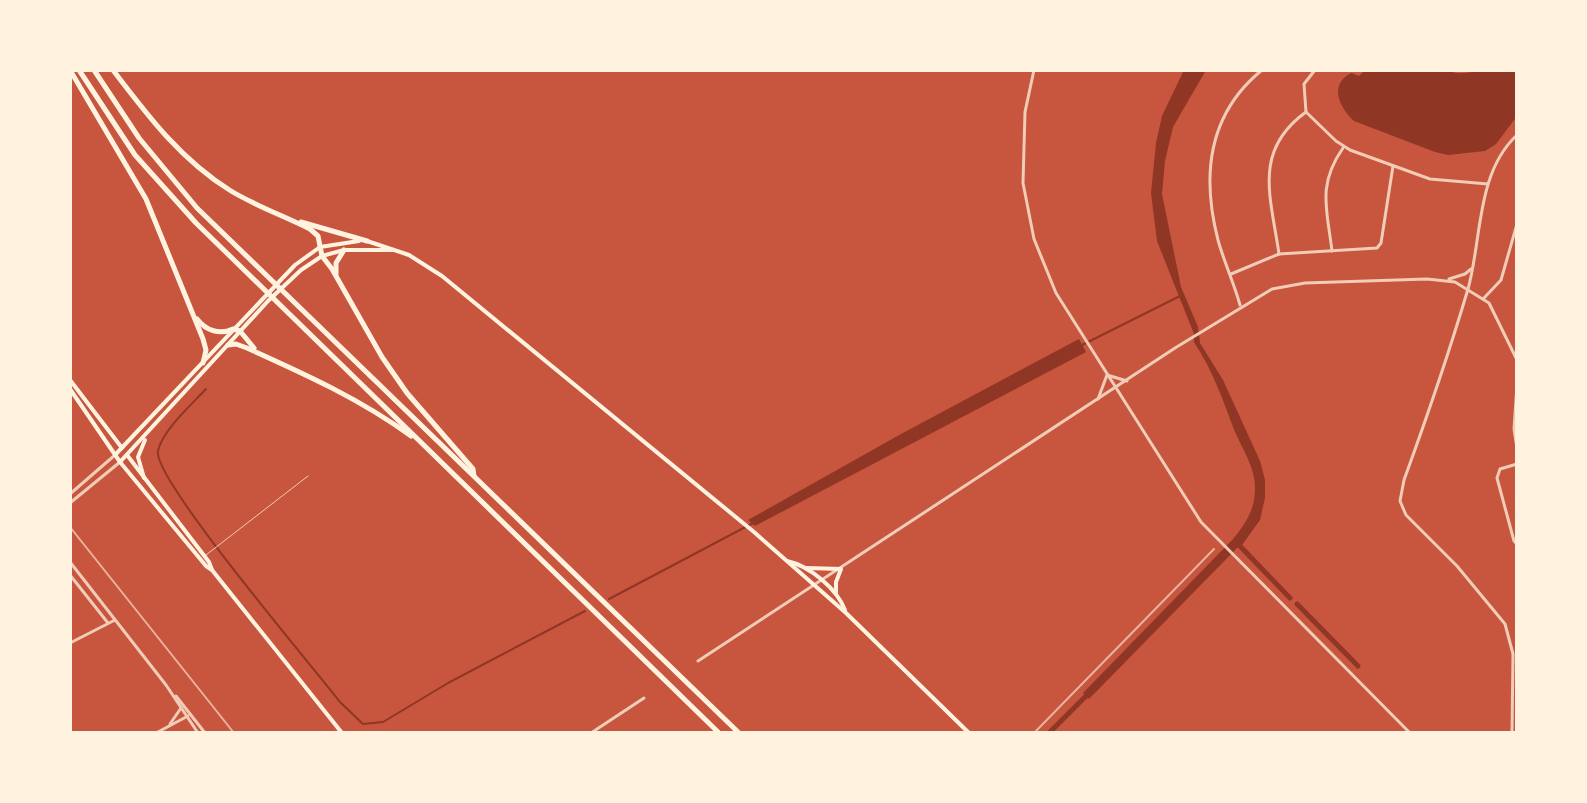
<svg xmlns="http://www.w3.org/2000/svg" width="1587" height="803" font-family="'Nunito Sans',sans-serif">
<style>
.water{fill:#8f3625}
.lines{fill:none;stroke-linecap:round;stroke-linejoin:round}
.stream{stroke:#8f3625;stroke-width:2}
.canal{stroke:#8f3625;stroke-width:5}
.service{stroke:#f1ccb7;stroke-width:1}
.minor{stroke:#f1ccb7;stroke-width:3}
.tertiary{stroke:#f1ccb7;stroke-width:3}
.secondary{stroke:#fff3e0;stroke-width:4}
.primary{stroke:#fff3e0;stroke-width:4}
.motorway{stroke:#fff3e0;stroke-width:5}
.rail{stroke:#e9b49f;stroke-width:2}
</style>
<rect width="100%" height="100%" fill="#c8553d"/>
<g class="water">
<path d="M 1184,70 L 1206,70 L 1173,127 L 1165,161 L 1162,194 L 1181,287 L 1198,327 L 1200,343 L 1223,380 L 1260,461 L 1265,480 L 1265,498 L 1260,520 L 1242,545 L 1237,548 L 1089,699 L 1083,693 L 1233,539 C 1245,525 1255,509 1255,490 C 1256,469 1243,450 1235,432 C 1223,400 1213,371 1194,342 L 1194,334 L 1157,241 L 1151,193 L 1156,143 L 1162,116 Z"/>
<path d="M 1365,70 L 1446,70 C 1460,76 1470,72 1484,70 C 1495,68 1506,70 1517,70 L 1517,116 L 1496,144 L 1485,151 L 1448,155 L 1435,152 L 1354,121 C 1340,108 1328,85 1351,73 L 1359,76 Z"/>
<path d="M 1079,339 L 1086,352 L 755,526 L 748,520 L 901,434 Z"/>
</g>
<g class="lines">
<g class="stream">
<path d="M 1082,345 L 1180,296"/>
<path d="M 206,389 C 192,404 162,431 158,451 C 152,478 314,668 340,702 L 363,724 L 383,722 L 448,683 L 585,611"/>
<path d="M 609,599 L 753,523"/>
</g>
<g class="canal">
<path d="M 1238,544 L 1290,598"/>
<path d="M 1297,604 L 1358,666"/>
<path d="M 1049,733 L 1091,691"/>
</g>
<path class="service" d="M 206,555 L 308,476"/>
<g class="minor">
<path d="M 1034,70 L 1025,112 L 1023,183 L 1034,239 L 1056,293 L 1201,522 L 1410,733"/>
<path d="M 1315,70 L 1304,84 L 1306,112 L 1336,141 L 1350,150 L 1430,179 L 1488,184"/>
<path d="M 1332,251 C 1327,209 1317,185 1343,148"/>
<path d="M 1279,254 C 1271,197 1252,151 1306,112"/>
<path d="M 1231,274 L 1279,254 L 1377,248 L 1381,243 L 1393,166"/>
<path d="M 1449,279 L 1465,274 L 1471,269"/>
<path d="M 1484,298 L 1501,280 L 1517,224"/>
<path d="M 1240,305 C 1234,283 1224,262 1218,240 C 1201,174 1208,114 1262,70"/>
<path d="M 1517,385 L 1514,429 L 1517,448"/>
<path d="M 1098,399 L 1107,375 L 1127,381"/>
<path d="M 1517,464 L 1500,469 L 1497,478 L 1514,541 L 1517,544"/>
<path d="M 70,575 L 108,623"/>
<path d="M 70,643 L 115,620"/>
<path d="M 698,661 L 1175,348 L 1272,289 L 1305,283 L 1427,279 L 1455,282 L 1489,303 L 1517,360"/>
<path d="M 170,724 L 181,708"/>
<path d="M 591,733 L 644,698"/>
<path d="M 1512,733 L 1513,654 L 1505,624 L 1457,566 L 1406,515 L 1400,501 L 1404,480 C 1427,417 1449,353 1468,289 C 1482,239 1476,173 1517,135"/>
</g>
<g class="tertiary">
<path d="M 70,494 L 115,455"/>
<path d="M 70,503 L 120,462"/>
<path d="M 70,562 L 166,685 L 198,733"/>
<path d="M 176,696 L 205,733"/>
<path d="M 156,733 L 188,716"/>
</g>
<g class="secondary">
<path d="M 127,455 L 209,562 L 212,570 L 342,733"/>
<path d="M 120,462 L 206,566 L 212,570"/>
</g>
<g class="primary">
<path d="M 367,241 L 409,255 L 442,276 L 754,532 L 846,613 L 969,733"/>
<path d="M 70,380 L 122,448"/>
<path d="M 70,389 L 120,462 L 268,301 L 301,270 L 322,256 L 344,250 L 393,250"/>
<path d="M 115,455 L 295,265 L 320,247 L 359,241"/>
<path d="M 144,478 L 138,457 L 145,440"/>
<path d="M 787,561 C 810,566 837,589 845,610"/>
<path d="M 807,568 L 841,569 L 836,582 L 836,593"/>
</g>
<g class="motorway">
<path d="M 70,70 L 146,199 L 203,339 L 206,350 L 203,363"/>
<path d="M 79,70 L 135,155 L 196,223 L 719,733"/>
<path d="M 94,70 L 139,138 L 197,208 L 739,733"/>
<path d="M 113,70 C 148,116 181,160 231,191 C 256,206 284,216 310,229 L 318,236 L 322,256 L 332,269 L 382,357 L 407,393 L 473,469 L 474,476"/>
<path d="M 301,222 L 367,241"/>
<path d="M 336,274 L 336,263 L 344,250"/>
<path d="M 197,319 C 206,331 220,335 233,329 L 240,331 L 254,348"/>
<path d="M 228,345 L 236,344 L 247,348 C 305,374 360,399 411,436"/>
</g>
<g class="rail">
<path d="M 70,527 L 234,733"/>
<path d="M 1034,733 L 1214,549"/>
</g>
</g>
<rect width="1587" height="803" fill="none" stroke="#fff3e0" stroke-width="144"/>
</svg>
